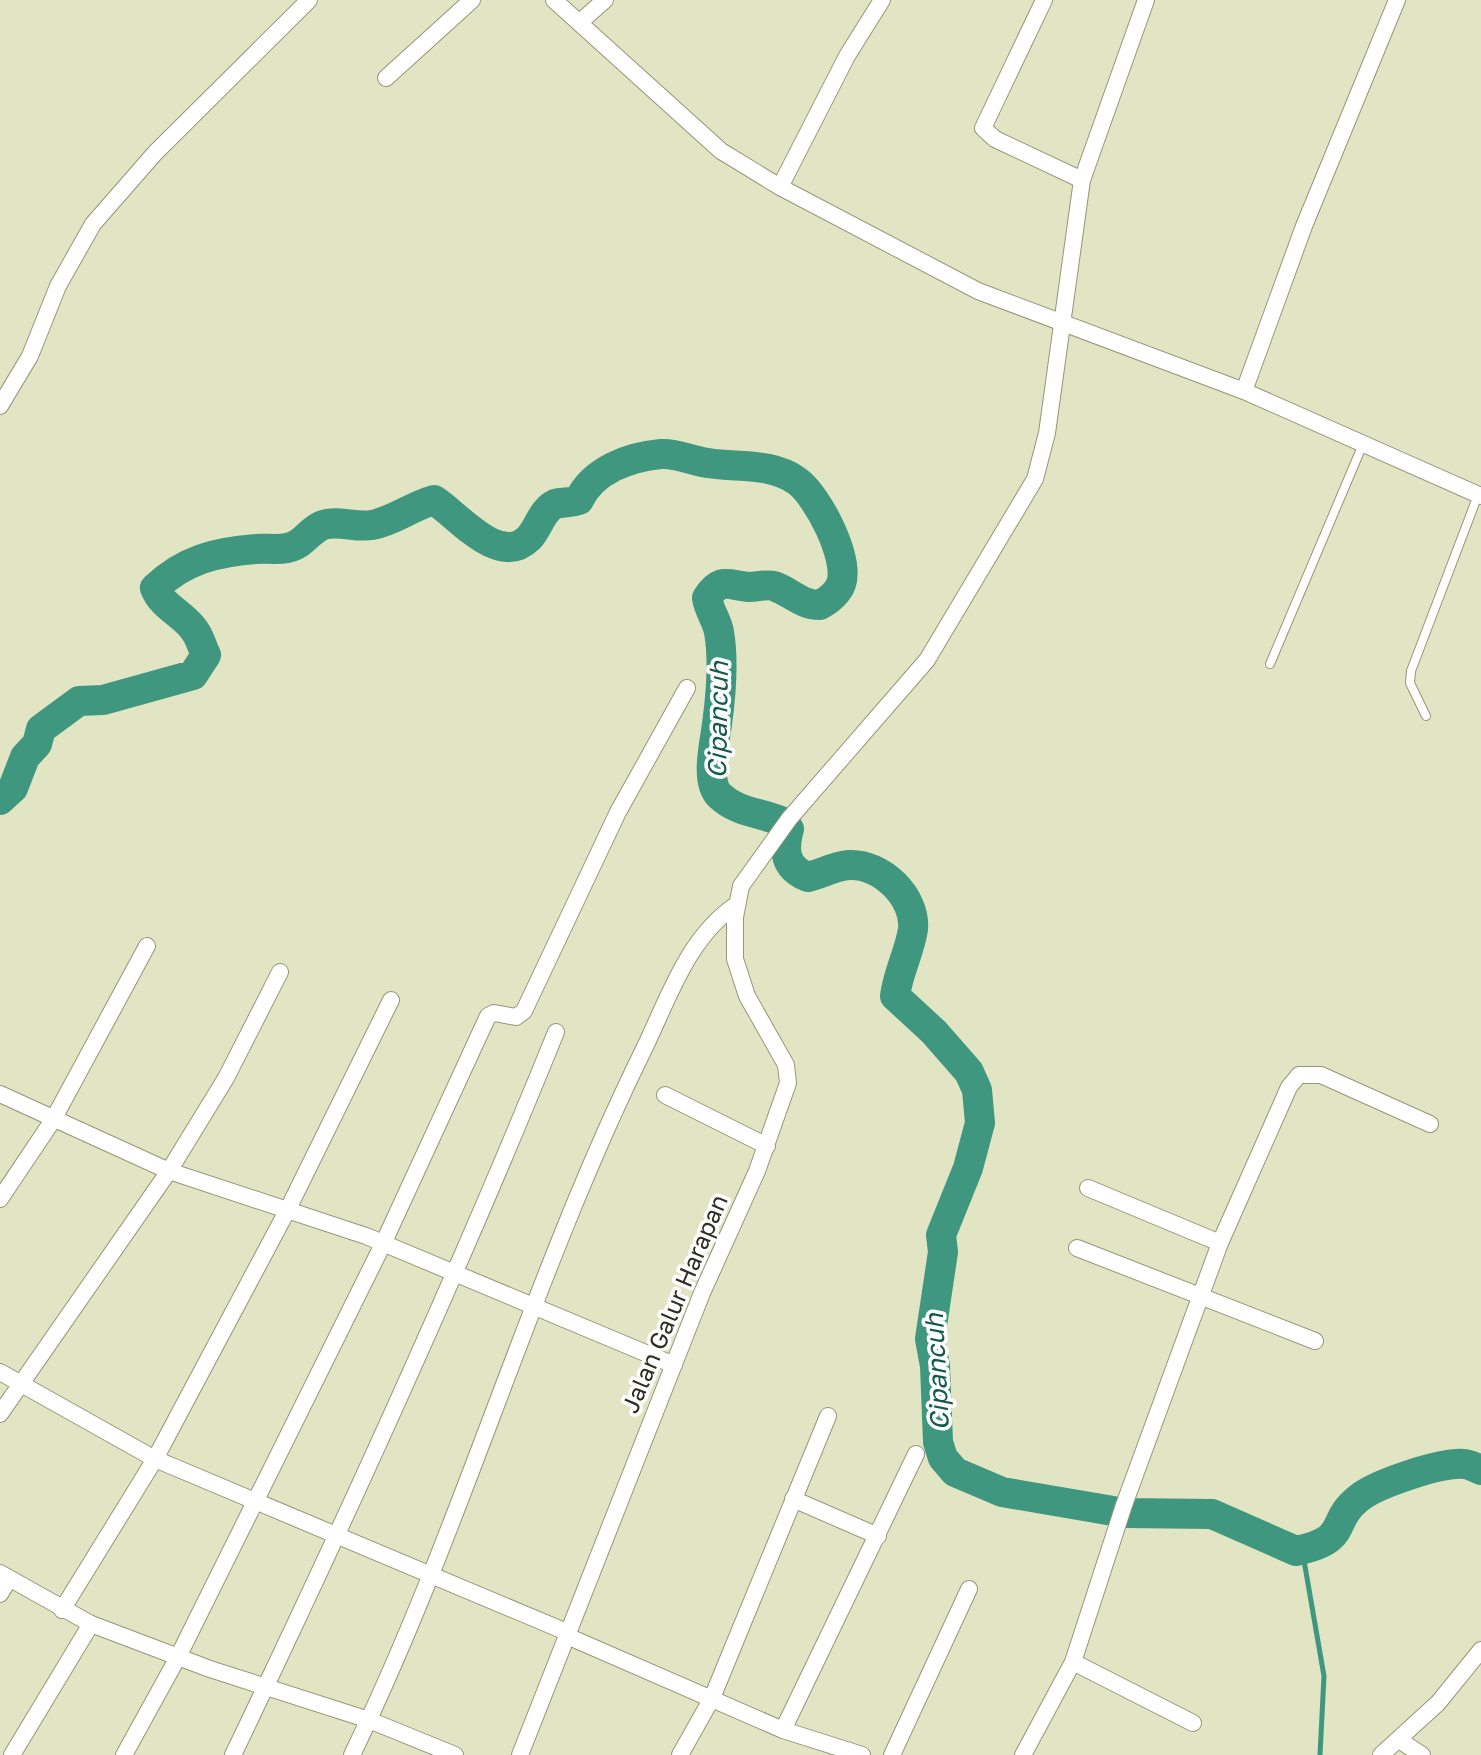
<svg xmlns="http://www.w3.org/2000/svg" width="1481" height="1755" font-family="'Golos Text',sans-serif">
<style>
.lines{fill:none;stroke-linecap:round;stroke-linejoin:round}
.stream{stroke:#3e977e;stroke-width:5}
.river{stroke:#3e977e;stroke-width:30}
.lane-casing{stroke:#949777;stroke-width:10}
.street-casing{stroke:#949777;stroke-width:18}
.lane{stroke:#fff;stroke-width:8}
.street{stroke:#fff;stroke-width:16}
.labels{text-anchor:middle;stroke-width:7;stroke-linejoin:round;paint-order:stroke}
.street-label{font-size:24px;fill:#2d2e21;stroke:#fff}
.water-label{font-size:26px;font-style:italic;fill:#145b49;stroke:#fff}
</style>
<rect width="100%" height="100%" fill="#e2e5c3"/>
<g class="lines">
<path class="stream" d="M 1302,1549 L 1324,1676 L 1320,1755"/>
<path class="river" d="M 0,800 L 13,788 L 25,757 L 37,744 L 41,729 L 79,701 L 103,700 L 193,675 L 206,655 C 202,647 200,638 195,631 C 184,614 162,607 155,588 C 184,560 216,552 256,549 C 266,548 277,550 287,548 C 305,544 308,531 323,525 C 338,520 356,528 372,525 C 394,521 412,506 434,500 C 458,515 499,568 529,538 C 538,529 542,510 555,504 C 562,502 571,503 579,500 C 593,470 629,457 661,454 C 677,453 692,461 708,463 C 738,468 771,462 797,481 C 818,496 850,559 841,584 C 837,594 829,600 820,605 C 801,605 791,592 774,586 C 766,584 757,587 749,587 C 728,585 720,577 707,598 C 709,611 717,620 719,632 C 724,661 721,695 717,724 C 715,742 705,780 719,795 C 739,814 762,812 785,823 L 789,829 C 783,851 785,868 808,877 C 822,874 834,866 849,865 C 881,863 916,897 913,929 C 910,951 898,972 895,996 L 934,1032 L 969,1072 L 977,1090 L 980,1123 L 968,1168 L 941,1235 L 943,1252 L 930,1339 L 935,1366 L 938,1442 L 943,1458 L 955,1472 L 1002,1492 L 1125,1513 L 1212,1514 L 1296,1551 C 1352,1539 1328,1522 1359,1498 C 1376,1484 1441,1462 1464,1464 C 1469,1464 1476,1468 1481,1470"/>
<defs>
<g id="lane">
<path d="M 1270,664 L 1363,444"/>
<path d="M 1426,716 L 1410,683 L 1411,671 L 1478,495"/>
</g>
<g id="street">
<path d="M 554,0 L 721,151 L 780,187 L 978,291 L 1244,391 L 1481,496"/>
<path d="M 1044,0 L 983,128 L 995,139 L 1082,180"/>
<path d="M 580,22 L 605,0"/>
<path d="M 386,78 L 472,0"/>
<path d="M 780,187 L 847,56 L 882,0"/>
<path d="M 1244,391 L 1304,226 L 1397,0"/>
<path d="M 0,406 L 30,356 L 58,286 L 93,224 L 155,153 L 309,0"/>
<path d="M 0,1094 L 169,1171 L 366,1236 L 674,1365"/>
<path d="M 665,1095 L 767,1146"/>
<path d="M 1088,1188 L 1220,1243"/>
<path d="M 0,1199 L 53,1120 L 147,946"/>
<path d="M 1077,1248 L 1315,1341"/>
<path d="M 0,1372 L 155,1459 L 569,1633"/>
<path d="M 0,1414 L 169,1171 L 226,1078 L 280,972"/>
<path d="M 793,1499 L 878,1536"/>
<path d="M 0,1573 L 91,1624 L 210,1669 L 369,1720 L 455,1755"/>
<path d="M 0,1594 L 9,1579"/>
<path d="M 62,1610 L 155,1459 L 287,1211 L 391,1000"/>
<path d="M 567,1636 L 783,1730 L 862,1755"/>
<path d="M 1073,1662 L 1193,1723"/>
<path d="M 783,1730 L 916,1454"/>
<path d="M 1399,1740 L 1422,1755"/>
<path d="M 12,1755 L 91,1624"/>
<path d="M 124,1755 L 178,1657 L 383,1244 L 488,1016 L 494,1013 L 516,1017 L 524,1011 L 618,812 L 687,688"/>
<path d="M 233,1755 C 347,1517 457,1277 556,1032"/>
<path d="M 352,1755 C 463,1526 531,1279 643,1051 C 668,1000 687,938 736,905"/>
<path d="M 520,1755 L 702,1293 L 757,1171 L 788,1083 L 786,1065 L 747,996 L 735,959 L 735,917 L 741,886 L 789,819 L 927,660 L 1035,479 L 1047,433 L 1082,180 L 1146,0"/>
<path d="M 680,1755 L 712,1698 L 828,1416"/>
<path d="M 892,1755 L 969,1589"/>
<path d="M 1023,1755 L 1073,1662 L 1124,1505 L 1220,1243 L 1289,1087 L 1299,1075 L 1321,1075 L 1430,1124"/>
<path d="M 1381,1755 L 1438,1703 L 1481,1650"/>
</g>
</defs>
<use href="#lane" class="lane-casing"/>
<use href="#street" class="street-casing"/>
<use href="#lane" class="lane"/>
<use href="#street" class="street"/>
</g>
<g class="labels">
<g class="street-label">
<text transform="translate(675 1304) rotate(-67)" y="8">Jalan Galur Harapan</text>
</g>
<g class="water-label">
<text transform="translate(718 720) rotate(-89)" y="9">Cipancuh</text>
<text transform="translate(937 1372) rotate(-93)" y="9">Cipancuh</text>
</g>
</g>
</svg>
